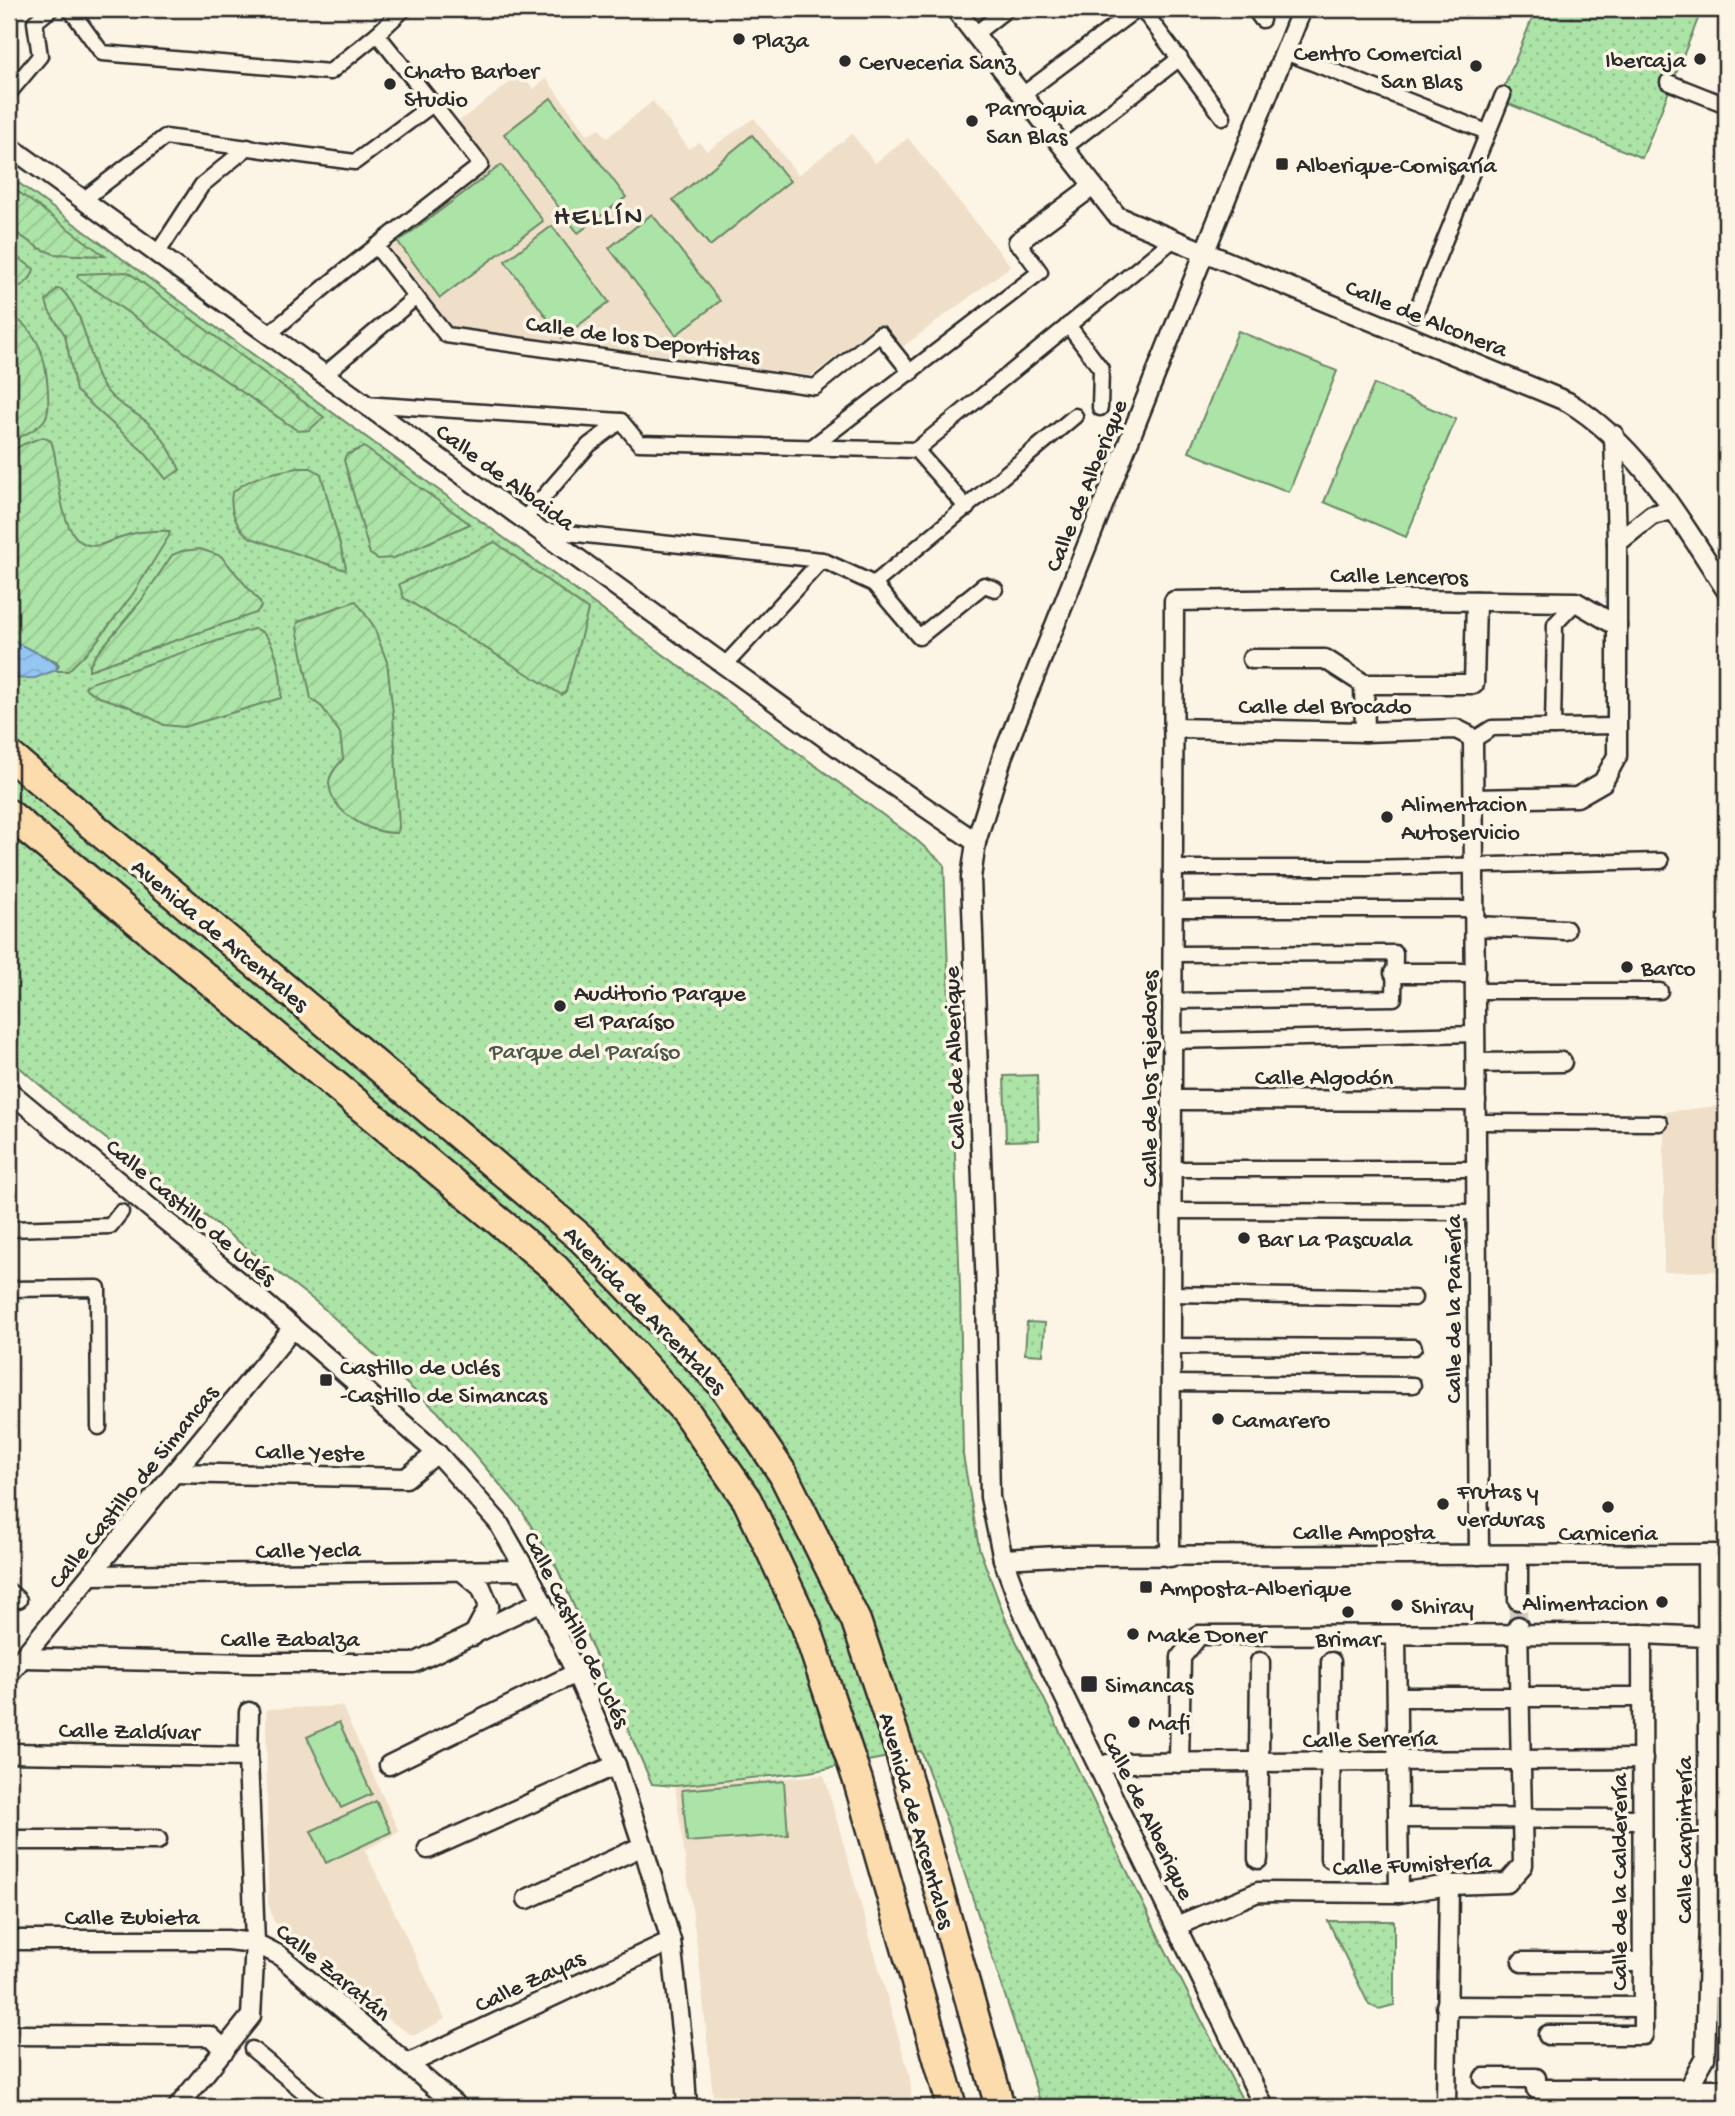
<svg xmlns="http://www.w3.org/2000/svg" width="1735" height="2116" font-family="'Gochi Hand',sans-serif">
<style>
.built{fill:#f0dfc8}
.grass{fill:#ace3a6;stroke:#6c8768;stroke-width:2}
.park{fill:url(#park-dots);stroke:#6c8768;stroke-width:2}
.garden{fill:url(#garden-furrows);stroke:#6c8768;stroke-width:2}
.water{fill:url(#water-waves);stroke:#6b88a2;stroke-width:2}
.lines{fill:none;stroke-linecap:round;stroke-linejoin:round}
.minor-tunnel{stroke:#d2cdc0;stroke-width:18;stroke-dasharray:18 9;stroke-linecap:butt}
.pedestrian-casing{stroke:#2b2b2b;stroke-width:19}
.minor-casing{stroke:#2b2b2b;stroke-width:23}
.primary-casing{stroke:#2b2b2b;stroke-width:33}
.pedestrian{stroke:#fcf5e5;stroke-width:14}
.minor{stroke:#fcf5e5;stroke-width:18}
.primary{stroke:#fcdcac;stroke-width:28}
.poi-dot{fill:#2b2b2b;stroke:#fcf5e5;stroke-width:2.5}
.labels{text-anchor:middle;stroke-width:7;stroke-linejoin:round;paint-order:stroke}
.poi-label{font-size:24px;fill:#2b2b2b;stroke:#fcf5e5;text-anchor:start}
.street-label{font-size:24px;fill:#2b2b2b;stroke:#fcf5e5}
.park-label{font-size:24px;fill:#4b594a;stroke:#fcf5e5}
.quarter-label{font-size:28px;letter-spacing:2px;fill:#2b2b2b;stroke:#fcf5e5}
</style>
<defs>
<pattern id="park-dots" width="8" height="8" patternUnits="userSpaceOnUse" patternTransform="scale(1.75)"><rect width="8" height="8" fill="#ace3a6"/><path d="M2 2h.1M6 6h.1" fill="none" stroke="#94c38f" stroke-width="1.8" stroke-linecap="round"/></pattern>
<pattern id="garden-furrows" width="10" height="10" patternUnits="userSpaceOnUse" patternTransform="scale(1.75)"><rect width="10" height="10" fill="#ace3a6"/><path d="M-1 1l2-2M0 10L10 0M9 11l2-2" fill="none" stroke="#94c38f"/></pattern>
<pattern id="water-waves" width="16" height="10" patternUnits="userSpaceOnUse" patternTransform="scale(1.75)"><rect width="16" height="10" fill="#95c6f1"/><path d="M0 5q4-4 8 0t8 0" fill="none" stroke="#81aacf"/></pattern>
</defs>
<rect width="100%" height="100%" fill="#fcf5e5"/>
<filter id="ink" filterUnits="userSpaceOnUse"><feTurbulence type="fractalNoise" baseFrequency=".0143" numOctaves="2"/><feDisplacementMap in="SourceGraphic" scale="14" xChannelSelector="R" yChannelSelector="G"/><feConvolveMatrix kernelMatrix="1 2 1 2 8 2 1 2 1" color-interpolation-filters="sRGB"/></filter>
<g filter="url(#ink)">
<g class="built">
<path d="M 521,74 L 534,89 L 546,78 L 588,135 L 599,128 L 607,138 L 653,101 L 689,149 L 699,142 L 707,151 L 754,118 L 798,175 L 852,134 L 875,163 L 908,138 L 1011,266 L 900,349 L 880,323 L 811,376 L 452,327 L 388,244 L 491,167 L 458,122 Z"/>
<path d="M 1726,1105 L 1726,1271 L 1664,1272 L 1664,1112 Z"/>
<path d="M 342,1706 L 399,1832 L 365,1850 L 445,2019 L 413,2036 L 378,2013 L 288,1941 L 274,1921 L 268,1903 L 266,1709 Z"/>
<path d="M 824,1775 L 910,2077 L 912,2107 L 714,2107 L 699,1962 L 675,1786 Z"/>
</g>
<g class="grass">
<path d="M 551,98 L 626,197 L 578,233 L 504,134 Z"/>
<path d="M 752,135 L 790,181 L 710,246 L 673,200 Z"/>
<path d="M 501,165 L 543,221 L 440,298 L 398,242 Z"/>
<path d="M 652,214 L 720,301 L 676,335 L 609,248 Z"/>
<path d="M 552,226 L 609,302 L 562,338 L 505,261 Z"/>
<path d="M 1238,331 L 1337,371 L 1289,492 L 1189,452 Z"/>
<path d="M 1374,384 L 1456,419 L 1406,537 L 1324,502 Z"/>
<path d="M 339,1722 L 372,1794 L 341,1808 L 307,1737 Z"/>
<path d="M 784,1781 L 788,1835 L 687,1842 L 682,1790 Z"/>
<path d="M 376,1801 L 391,1832 L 326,1863 L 311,1831 Z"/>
</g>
<g class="park">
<path d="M 1536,9 L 1702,9 L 1642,158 L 1499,100 Z"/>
<path d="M 9,176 L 913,837 L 944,864 L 960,1288 L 963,1455 L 979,1548 L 1005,1618 L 1160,1939 L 1246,2107 L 1042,2107 L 950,1830 L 921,1751 L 809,1772 L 675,1786 L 652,1784 L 558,1570 L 520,1508 L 438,1412 L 320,1305 L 64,1106 L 9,1058 Z"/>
<path d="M 1037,1075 L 1039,1140 L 1006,1141 L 1004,1076 Z"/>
<path d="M 1027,1322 L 1045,1323 L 1043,1355 L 1025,1354 Z"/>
<path d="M 1328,1921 L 1394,1921 L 1394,2005 L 1379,2009 L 1369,2005 Z"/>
</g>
<g class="garden">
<path d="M 9,185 L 105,256 L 54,254 L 39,248 L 9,228 Z"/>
<path d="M 9,251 L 34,269 C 31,282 21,287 9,290 Z"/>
<path d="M 128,272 L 324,417 L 309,430 L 298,431 L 77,277 L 78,274 Z"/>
<path d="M 57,289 L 61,289 C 79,307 85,334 92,358 C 95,366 96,376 101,383 C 112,402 130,409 146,421 C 162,434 171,451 180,470 L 166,479 L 145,453 L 76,391 L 65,335 L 49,311 L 46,301 Z"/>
<path d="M 9,313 C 40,333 46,357 48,392 C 48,401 50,411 45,419 C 37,431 20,436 9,443 Z"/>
<path d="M 43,437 L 51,441 L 54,451 C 59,476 59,554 100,545 C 107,543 114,539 121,537 C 137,531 152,530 170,531 L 169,536 L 133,594 L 93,646 L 68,671 L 56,671 L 59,665 L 56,661 L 22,646 L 9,636 L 9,453 L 24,444 Z"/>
<path d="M 364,447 L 470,524 L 394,558 L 378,559 L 370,554 L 344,460 L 346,455 Z"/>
<path d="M 298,468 L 311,468 L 321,474 L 346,567 L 345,570 L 251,538 C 236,529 229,509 232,493 C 250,476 274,472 298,468 Z"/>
<path d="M 495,542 L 588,610 L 566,691 L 562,695 L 404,598 L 399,584 Z"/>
<path d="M 200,549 L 221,556 L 260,602 L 261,607 L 256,613 L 89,670 L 89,666 L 95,656 L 141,601 L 172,555 L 182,551 Z"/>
<path d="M 356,601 L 373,625 L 387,662 L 393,713 L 399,828 L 397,833 C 370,834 331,813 329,783 C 329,774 338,765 343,759 L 340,733 L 322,707 L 311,699 L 297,628 L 298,622 L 304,619 Z"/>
<path d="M 253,629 C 276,630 283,680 281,698 L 184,727 L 164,725 L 128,706 L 99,697 L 85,688 L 88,684 Z"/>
</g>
<path class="water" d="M 9,638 C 23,648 46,654 57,665 L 56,670 L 35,678 L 9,679 Z"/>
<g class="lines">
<path class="minor-tunnel" d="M 1518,1600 L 1518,1626"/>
<defs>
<g id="pedestrian">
<path d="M 70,9 L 102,53 L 330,72 L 377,34"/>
<path d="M 404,9 L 377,34 L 433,104"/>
<path d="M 1142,9 L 1223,117"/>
<path d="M 1254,9 L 1262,20"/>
<path d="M 975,34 L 1007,9"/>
<path d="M 1285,52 L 1487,132"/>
<path d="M 1668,82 L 1726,105"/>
<path d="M 9,93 L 40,56 L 35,22 L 51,9"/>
<path d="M 1022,95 L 1137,9"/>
<path d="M 1064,148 L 1180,58"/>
<path d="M 83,200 L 165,137 L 355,162 L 433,104 L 481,165 L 343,272 L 269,334"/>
<path d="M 376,246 L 446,335 L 815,387 L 880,334 L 911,373"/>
<path d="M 157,254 L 202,185 L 248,147"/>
<path d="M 1415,314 L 1503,95"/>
<path d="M 1068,325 L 1101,369 L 1100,408"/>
<path d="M 324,375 L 416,297"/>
<path d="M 364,404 L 621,421"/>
<path d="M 812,447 L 1040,272 L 1018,242"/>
<path d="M 967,508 L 916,450 L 1174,239"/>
<path d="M 524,519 L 589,445 L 621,421 L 639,443 L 916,450"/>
<path d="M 539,530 L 822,560 L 874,584 L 919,637 L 984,585 L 995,589"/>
<path d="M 874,584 L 1075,416"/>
<path d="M 1576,602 L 1555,624 L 1553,727 L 1617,726"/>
<path d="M 725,665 L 822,560"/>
<path d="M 1473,740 L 1492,728 L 1553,727"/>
<path d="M 1173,868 L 1367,868 L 1661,861"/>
<path d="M 1173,909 L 1475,909"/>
<path d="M 1475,991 L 1660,991"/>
<path d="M 1172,1001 L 1394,998 L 1395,953 L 1173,954"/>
<path d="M 1172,1041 L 1476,1034"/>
<path d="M 1476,1122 L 1660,1123"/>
<path d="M 1172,1169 L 1476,1169"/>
<path d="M 1172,1211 L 1476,1212"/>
<path d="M 9,1229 L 110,1226 L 121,1212"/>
<path d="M 9,1289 L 98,1288 L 99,1427"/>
<path d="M 1171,1294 L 1414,1298"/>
<path d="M 1171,1346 L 1414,1347"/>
<path d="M 1171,1383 L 1413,1385"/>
<path d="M 9,1591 L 19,1600"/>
<path d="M 252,2049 L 322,2107"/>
</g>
<g id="minor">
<path d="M 955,9 L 1117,216 L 1568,402 C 1640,446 1681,521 1726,590"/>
<path d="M 9,146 L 846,753 L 976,842"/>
<path d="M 1018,242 L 1093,186"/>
<path d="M 1614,435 L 1617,543"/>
<path d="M 1252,659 L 1325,659 L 1364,684 L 1365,732"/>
<path d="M 1364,684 L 1474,684 L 1476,601"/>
<path d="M 1173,728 L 1365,732 L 1456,729 L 1468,735 L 1473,740 L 1479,1555"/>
<path d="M 1474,799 L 1577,797 L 1603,782 L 1617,756 L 1617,543 L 1652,515 L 1673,510"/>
<path d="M 1475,926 L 1565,930"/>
<path d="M 1394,973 L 1475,973"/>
<path d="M 1476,1063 L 1562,1062"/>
<path d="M 9,1091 L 261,1300 L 437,1453 L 498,1522 L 533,1583 L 576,1673 L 616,1765 L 643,1846 L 671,1941 L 684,2057 L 687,2107"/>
<path d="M 1172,1100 L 1476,1101"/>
<path d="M 174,1473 L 406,1478 L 437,1453"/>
<path d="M 1518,1556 L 1518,1600"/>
<path d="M 1170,1557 L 1174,601 L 1327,599 L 1576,602 L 1617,626"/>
<path d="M 1003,1559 L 1057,1556 L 1726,1554"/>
<path d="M 463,1572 L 481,1587 L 489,1606 L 473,1636"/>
<path d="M 92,1575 L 525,1570"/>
<path d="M 1396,1635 L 1399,1893"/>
<path d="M 23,1658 L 251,1663 L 414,1663 L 542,1601"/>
<path d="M 9,1674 L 293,1328"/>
<path d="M 1398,1697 L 1642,1697"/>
<path d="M 9,1753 L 248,1757"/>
<path d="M 1179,1763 L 1181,1657 L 1199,1635 L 1642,1634 L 1707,1637"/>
<path d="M 389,1765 L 576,1673"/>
<path d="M 1099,1768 L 1108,1764 L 1120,1763 L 1643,1759"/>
<path d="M 1398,1818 L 1642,1819"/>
<path d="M 9,1840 L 157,1840"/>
<path d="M 428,1849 L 616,1765"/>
<path d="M 1330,1858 L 1331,1662"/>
<path d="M 1258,1859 L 1260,1662"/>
<path d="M 1708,1864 L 1726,1864"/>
<path d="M 527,1899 L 643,1846"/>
<path d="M 1176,1926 L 1258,1892 L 1399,1893 L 1449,1885 L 1507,1883 L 1523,1865 L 1518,1626"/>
<path d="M 9,1940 L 227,1940 L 255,1943 L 279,1955 L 458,2107"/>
<path d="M 1522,1962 L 1643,1962"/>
<path d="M 1446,2006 L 1643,2007"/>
<path d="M 9,2035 L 210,2036 L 225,2050"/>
<path d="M 1548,2035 L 1643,2035 L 1642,1634"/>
<path d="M 408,2064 L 671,1941"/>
<path d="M 1484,2078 L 1536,2078 L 1536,2089 L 1726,2089"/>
<path d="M 178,2107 L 251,2016 L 255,1943 L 248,1757 L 249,1712"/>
<path d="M 1264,2107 L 1022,1610 L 1003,1559 L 990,1497 L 986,1292 L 971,878 L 976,842 L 1003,755 L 1302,9"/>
<path d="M 1446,2107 L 1449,1885"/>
<path d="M 1660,2107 L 1688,2088 L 1705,2058 L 1709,1919 L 1707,1554"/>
</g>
<g id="primary">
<path d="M 9,755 L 582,1239 L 722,1384 L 783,1474 L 856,1621 L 899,1749 L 1000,2107"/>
<path d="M 9,814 L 555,1268 L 686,1412 L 747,1500 L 806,1626 L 858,1781 L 952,2107"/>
</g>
</defs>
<use href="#pedestrian" class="pedestrian-casing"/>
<use href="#minor" class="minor-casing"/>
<use href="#primary" class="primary-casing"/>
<use href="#pedestrian" class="pedestrian"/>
<use href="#minor" class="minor"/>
<use href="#primary" class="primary"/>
</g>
</g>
<g class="poi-dot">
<circle cx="739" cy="39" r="7"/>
<circle cx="1700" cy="59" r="7"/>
<circle cx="845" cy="61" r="7"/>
<circle cx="1476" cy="66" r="7"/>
<circle cx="390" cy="84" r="7"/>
<circle cx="972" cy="121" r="7"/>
<rect x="1275" y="157" width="14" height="14" rx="3.5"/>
<circle cx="1387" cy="817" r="7"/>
<circle cx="1627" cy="967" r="7"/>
<circle cx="560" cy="1006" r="7"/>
<circle cx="1244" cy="1238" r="7"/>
<rect x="319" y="1373" width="14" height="14" rx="3.5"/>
<circle cx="1218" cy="1419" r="7"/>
<circle cx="1443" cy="1504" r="7"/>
<circle cx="1608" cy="1507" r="7"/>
<rect x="1139" y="1580" width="14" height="14" rx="3.5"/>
<circle cx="1662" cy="1602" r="7"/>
<circle cx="1397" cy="1605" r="7"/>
<circle cx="1348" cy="1612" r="7"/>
<circle cx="1133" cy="1634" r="7"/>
<rect x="1080" y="1675" width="18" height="18" rx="3.5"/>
<circle cx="1134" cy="1722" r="7"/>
</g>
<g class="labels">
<g class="poi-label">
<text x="753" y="47">Plaza</text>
<text x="1462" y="60" text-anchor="end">Centro Comercial<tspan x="1462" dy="28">San Blas</tspan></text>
<text x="1686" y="67" text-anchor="end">Ibercaja</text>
<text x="859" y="69">Cerveceria Sanz</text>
<text x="404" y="78">Chato Barber<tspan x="404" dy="28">Studio</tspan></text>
<text x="986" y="115">Parroquia<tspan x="986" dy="28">San Blas</tspan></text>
<text x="1296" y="172">Alberique-Comisaría</text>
<text x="1401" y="811">Alimentacion<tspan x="1401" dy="28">Autoservicio</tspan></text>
<text x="1641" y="975">Barco</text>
<text x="574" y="1000">Auditorio Parque<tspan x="574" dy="28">El Paraíso</tspan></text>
<text x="1258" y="1246">Bar La Pascuala</text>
<text x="340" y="1374">Castillo de Uclés<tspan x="340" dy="28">-Castillo de Simancas</tspan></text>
<text x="1232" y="1427">Camarero</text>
<text x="1457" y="1498">Frutas y<tspan x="1457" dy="28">verduras</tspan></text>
<text x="1608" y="1540" text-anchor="middle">Carniceria</text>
<text x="1160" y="1595">Amposta-Alberique</text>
<text x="1648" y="1610" text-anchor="end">Alimentacion</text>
<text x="1411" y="1613">Shiray</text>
<text x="1147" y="1642">Make Doner</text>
<text x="1348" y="1646" text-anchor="middle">Brimar</text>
<text x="1105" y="1692">Simancas</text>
<text x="1148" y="1730">Mafi</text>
</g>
<g class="street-label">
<text transform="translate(1427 317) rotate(22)" y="8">Calle de Alconera</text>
<text transform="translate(643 338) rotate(8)" y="8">Calle de los Deportistas</text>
<text transform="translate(506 476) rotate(36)" y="8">Calle de Albaida</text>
<text transform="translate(1085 485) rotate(-68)" y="8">Calle de Alberique</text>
<text transform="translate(1399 575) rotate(1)" y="8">Calle Lenceros</text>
<text x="1325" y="713">Calle del Brocado</text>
<text transform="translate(221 934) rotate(40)" y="8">Avenida de Arcentales</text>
<text transform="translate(953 1058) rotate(-92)" y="8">Calle de Alberique</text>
<text x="1324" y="1084">Calle Algodón</text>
<text transform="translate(1148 1079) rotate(-90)" y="8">Calle de los Tejedores</text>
<text transform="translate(192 1211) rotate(40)" y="8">Calle Castillo de Uclés</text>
<text transform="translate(646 1309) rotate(46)" y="8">Avenida de Arcentales</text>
<text transform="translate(1452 1309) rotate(-90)" y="8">Calle de la Pañería</text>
<text transform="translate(310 1451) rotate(1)" y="8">Calle Yeste</text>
<text transform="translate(132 1486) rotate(-51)" y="8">Calle Castillo de Simancas</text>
<text x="1364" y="1539">Calle Amposta</text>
<text transform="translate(308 1549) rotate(-1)" y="8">Calle Yecla</text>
<text transform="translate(578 1629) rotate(64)" y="8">Calle Castillo de Uclés</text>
<text x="290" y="1646">Calle Zabalza</text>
<text transform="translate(129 1730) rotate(1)" y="8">Calle Zaldívar</text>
<text transform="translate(1370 1738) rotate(-1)" y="8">Calle Serrería</text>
<text transform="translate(1149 1815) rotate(64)" y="8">Calle de Alberique</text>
<text transform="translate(918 1820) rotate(74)" y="8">Avenida de Arcentales</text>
<text transform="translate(1683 1840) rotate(-90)" y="8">Calle Carpintería</text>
<text transform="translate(1412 1863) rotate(-3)" y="8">Calle Fumistería</text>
<text transform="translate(1618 1882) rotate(-90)" y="8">Calle de la Calderería</text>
<text x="132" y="1924">Calle Zubieta</text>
<text transform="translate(334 1971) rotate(39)" y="8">Calle Zaratán</text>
<text transform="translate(529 1980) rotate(-25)" y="8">Calle Zayas</text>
</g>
<g class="park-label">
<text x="585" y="1058">Parque del Paraíso</text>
</g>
<g class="quarter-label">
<text x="599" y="224">HELLÍN</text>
</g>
</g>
<rect width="1735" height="2116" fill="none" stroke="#fcf5e5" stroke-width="35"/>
<rect x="18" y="18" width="1700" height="2081" fill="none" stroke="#2b2b2b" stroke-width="2.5" filter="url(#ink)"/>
</svg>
